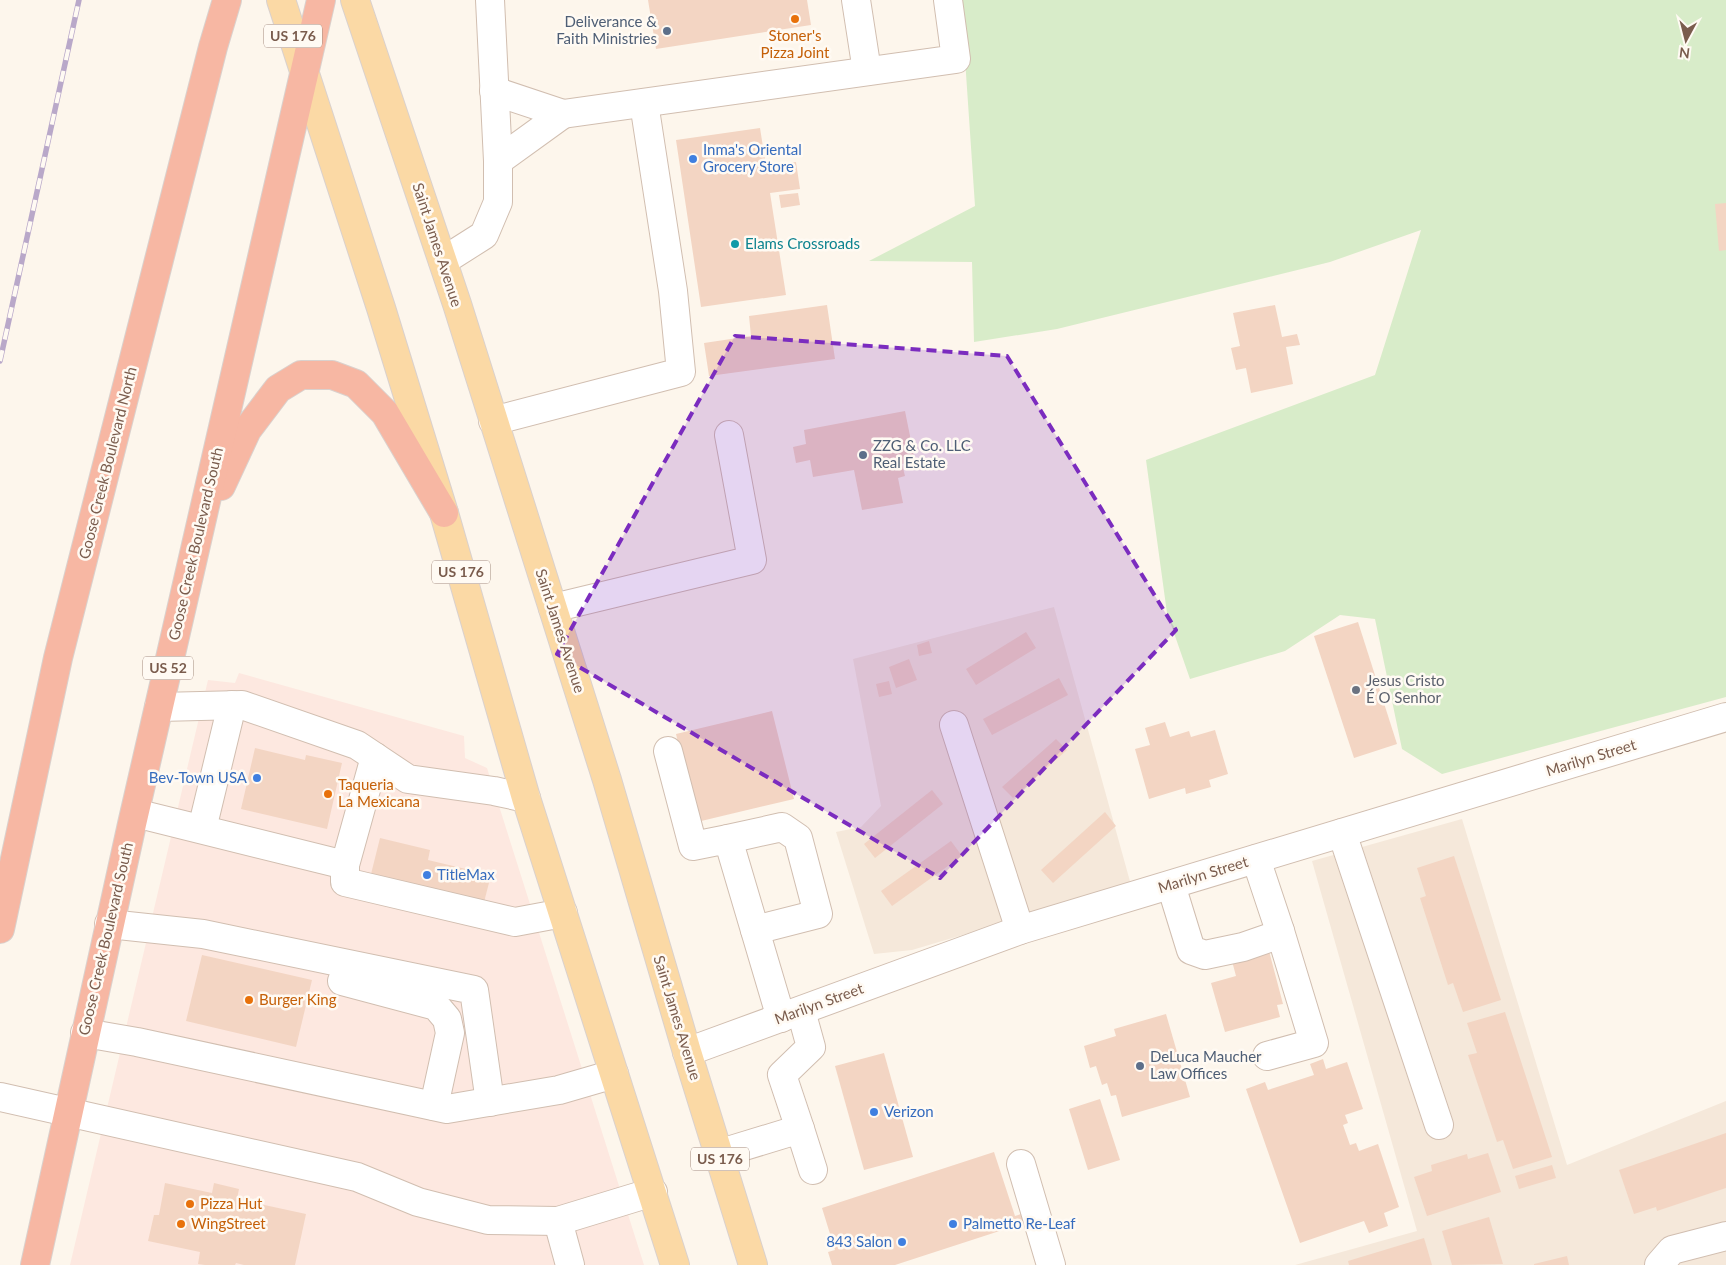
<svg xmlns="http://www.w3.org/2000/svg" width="1726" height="1265" font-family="Lato,sans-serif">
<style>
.residential{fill:#f5e8da}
.commercial{fill:#fde8e0}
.green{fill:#d8ecc9}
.building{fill:#f3d5c3}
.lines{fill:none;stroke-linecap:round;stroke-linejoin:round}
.minor-casing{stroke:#d1beb0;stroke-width:30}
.major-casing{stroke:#dad1cd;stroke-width:30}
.highway-casing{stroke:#dad1cd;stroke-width:30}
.minor{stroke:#fff;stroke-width:28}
.major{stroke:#fbd9a5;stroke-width:28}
.highway{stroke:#f7b7a3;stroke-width:28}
.rail-casing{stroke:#b9a8c9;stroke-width:5.5}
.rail{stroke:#fffaf3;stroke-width:4;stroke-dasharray:11;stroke-linecap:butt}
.marked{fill:#7b2cbf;fill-opacity:0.2;stroke:#7b2cbf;stroke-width:4;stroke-dasharray:10 6;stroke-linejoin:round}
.food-dot{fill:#e8710a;stroke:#fffaf3;stroke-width:2}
.service-dot{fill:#5c6f8a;stroke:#fffaf3;stroke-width:2}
.shop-dot{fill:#3f7fe0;stroke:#fffaf3;stroke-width:2}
.culture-dot{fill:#0f9aa8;stroke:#fffaf3;stroke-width:2}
.worship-dot{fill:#6b7280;stroke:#fffaf3;stroke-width:2}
.labels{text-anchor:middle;stroke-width:5;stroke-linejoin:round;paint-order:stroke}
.shield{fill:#fffaf3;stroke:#a28b7f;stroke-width:1}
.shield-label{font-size:14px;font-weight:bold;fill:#7a5c4d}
.service-label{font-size:15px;fill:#4e5e75;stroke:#fffaf3;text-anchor:start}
.food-label{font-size:15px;fill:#c56008;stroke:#fffaf3;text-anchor:start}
.shop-label{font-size:15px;fill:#366cbe;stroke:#fffaf3;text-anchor:start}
.culture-label{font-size:15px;fill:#0d838f;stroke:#fffaf3;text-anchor:start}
.street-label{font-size:15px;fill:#7a5c4d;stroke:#fffaf3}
.worship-label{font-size:15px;fill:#5b616d;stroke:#fffaf3;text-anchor:start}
</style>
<rect width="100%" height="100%" fill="#fdf6ec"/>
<g class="residential">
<path d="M 1054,607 L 1131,885 L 912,950 L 874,954 L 836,832 L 861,827 L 881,806 L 853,659 Z"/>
<path d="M 1462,819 L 1567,1165 L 1726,1101 L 1726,1265 L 1295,1265 L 1417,1231 L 1312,861 Z"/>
</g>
<path class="commercial" d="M 239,673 L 464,736 L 465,758 L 487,768 L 644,1265 L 70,1265 L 208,680 L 235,683 Z"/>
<path class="green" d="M 961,0 L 1726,0 L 1726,697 L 1442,774 L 1402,749 L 1375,619 L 1340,615 L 1285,651 L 1190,679 L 1167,613 L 1146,460 L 1375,375 L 1421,230 L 1330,262 L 1057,329 L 974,342 L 972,262 L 869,261 L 975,206 Z"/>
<g class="building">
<path d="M 648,0 L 807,0 L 811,25 L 656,49 Z"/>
<path d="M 760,128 L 766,166 L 796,162 L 800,189 L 770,193 L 786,295 L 701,307 L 676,140 Z"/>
<path d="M 798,193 L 800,205 L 781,208 L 779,195 Z"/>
<path d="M 1726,203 L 1726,250 L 1719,251 L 1715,204 Z"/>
<path d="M 827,305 L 835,359 L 709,376 L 704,343 L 751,336 L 749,316 Z"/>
<path d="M 1275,305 L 1282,337 L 1297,334 L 1300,345 L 1286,347 L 1293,384 L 1251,393 L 1246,368 L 1236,370 L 1231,348 L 1240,346 L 1233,313 Z"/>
<path d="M 905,411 L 915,461 L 902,464 L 905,476 L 898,478 L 903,503 L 862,510 L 854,470 L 813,477 L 810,460 L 796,463 L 793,447 L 806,444 L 804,430 Z"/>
<path d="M 1358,622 L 1397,744 L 1354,758 L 1314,636 Z"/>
<path d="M 1026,632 L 1036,648 L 976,685 L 966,669 Z"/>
<path d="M 929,641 L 932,653 L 919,656 L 917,645 Z"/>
<path d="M 909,659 L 917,680 L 896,688 L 889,667 Z"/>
<path d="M 1059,678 L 1068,695 L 992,735 L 983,719 Z"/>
<path d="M 889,681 L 892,694 L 879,697 L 876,684 Z"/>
<path d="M 772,711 L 794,799 L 697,822 L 676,734 Z"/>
<path d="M 1165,722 L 1170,737 L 1189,731 L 1191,737 L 1215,730 L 1228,774 L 1209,780 L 1211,787 L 1186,794 L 1185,788 L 1149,799 L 1135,749 L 1150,745 L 1145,728 Z"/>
<path d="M 1056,739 L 1067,750 L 1013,798 L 1002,787 Z"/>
<path d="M 255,748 L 305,760 L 306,755 L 342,763 L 327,829 L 241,809 Z"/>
<path d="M 932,790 L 943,804 L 875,858 L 864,844 Z"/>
<path d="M 1105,812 L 1116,826 L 1053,883 L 1041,870 Z"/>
<path d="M 380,838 L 430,850 L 428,860 L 491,875 L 482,910 L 369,882 Z"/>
<path d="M 951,841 L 962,856 L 892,906 L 881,891 Z"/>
<path d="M 1454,856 L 1501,1000 L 1463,1012 L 1453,983 L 1448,985 L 1420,898 L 1426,896 L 1417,868 Z"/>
<path d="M 1269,951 L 1283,1004 L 1277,1005 L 1280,1017 L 1225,1032 L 1211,983 L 1236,976 L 1232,961 Z"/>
<path d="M 202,955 L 312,980 L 296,1047 L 186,1021 Z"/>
<path d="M 1505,1012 L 1552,1157 L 1513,1169 L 1503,1140 L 1497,1142 L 1468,1055 L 1477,1053 L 1467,1023 Z"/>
<path d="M 1166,1014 L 1190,1097 L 1122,1117 L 1116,1095 L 1111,1096 L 1107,1083 L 1102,1085 L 1096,1066 L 1090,1068 L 1084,1046 L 1116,1036 L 1114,1029 Z"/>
<path d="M 884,1053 L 913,1157 L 864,1170 L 835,1066 Z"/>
<path d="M 1323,1059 L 1326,1069 L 1347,1062 L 1363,1109 L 1345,1115 L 1348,1123 L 1343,1125 L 1350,1145 L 1356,1143 L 1359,1151 L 1378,1144 L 1399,1207 L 1384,1213 L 1388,1226 L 1369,1233 L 1364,1221 L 1300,1243 L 1246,1089 L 1265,1082 L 1268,1090 L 1314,1075 L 1310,1064 Z"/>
<path d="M 1100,1099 L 1120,1160 L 1088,1170 L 1069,1109 Z"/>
<path d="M 1726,1133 L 1726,1188 L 1657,1211 L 1656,1207 L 1634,1214 L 1619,1170 Z"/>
<path d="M 994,1152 L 1015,1216 L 1021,1214 L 1024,1223 L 895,1265 L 832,1265 L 828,1252 L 835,1250 L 822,1208 Z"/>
<path d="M 1488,1153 L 1501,1192 L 1427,1216 L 1414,1177 L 1432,1171 L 1431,1165 L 1467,1154 L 1468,1159 Z"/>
<path d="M 1552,1165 L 1556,1178 L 1519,1189 L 1515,1176 Z"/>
<path d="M 165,1183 L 212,1193 L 214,1183 L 239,1189 L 237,1199 L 306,1214 L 295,1265 L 244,1265 L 236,1263 L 235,1265 L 205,1265 L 198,1264 L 200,1252 L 148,1241 L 154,1215 L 159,1215 Z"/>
<path d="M 1489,1217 L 1503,1264 L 1452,1265 L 1442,1231 Z"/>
<path d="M 1424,1238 L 1432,1265 L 1349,1265 L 1348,1261 Z"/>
<path d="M 1567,1256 L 1569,1265 L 1534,1265 L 1534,1264 Z"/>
</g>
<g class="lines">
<defs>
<g id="minor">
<path d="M 856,0 L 867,71"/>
<path d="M 494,91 L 563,114 L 498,161"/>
<path d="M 563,114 L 956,59 L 948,0"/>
<path d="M 443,261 L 484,235 L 498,202 L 498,161 L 490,0"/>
<path d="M 493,421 L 681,372 L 673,291 L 644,103"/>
<path d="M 553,608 L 752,560 L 729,435"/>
<path d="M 159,707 L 242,705 L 357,745 L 408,779 L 494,791 L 526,798"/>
<path d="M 954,725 L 1020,930"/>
<path d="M 668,751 L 693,846 L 728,839 L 781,1018"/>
<path d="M 135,813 L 345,865 L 375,757"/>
<path d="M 202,829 L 232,705"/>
<path d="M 1342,833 L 1439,1125"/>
<path d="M 728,839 L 782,827 L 798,838 L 818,914 L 755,930"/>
<path d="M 345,865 L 345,882 L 515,922 L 563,913"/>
<path d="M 1171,885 L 1191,950 L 1205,955 L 1243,947 L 1269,938 L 1280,931 L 1256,859"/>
<path d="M 109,924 L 203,934 L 474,990 L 490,1102"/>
<path d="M 342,981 L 436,1006 L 447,1019 L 450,1033 L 434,1106"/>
<path d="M 85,1033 L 137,1042 L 447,1109 L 559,1090 L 614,1074"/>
<path d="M 687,1052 L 1020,930 L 1726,717"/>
<path d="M 1267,1056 L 1314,1043 L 1280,931"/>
<path d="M 0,1097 L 357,1177 L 418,1202 L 488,1220 L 558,1221 L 653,1192"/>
<path d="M 800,1129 L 782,1075 L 811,1047 L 801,1011"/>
<path d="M 718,1154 L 800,1129 L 813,1170"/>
<path d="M 1021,1164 L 1051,1265"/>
<path d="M 558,1221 L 570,1265"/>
<path d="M 1659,1265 L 1672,1250 L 1726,1236"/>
</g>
<g id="major">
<path d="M 281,0 L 381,308 L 444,513 L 526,798 L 675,1265"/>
<path d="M 355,0 L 457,304 L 607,780 L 687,1052 L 753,1265"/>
</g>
<g id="highway">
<path d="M 221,486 L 247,430 L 278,389 L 301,375 L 332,375 L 356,384 L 385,413 L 444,513"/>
<path d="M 0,929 L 58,658 L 213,47 L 227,0"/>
<path d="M 35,1265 L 132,824 L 321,0"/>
</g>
</defs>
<use href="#minor" class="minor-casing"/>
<use href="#major" class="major-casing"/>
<use href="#highway" class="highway-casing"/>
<use href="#minor" class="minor"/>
<use href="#major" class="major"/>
<use href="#highway" class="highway"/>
<defs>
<path id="rail" d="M 0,361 L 79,0"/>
</defs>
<use href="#rail" class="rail-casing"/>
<use href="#rail" class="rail"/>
</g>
<path class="marked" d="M 735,336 L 1007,356 L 1176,630 L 940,878 L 557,654 Z"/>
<g class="food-dot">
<circle cx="795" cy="19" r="5"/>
<circle cx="328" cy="794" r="5"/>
<circle cx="249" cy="1000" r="5"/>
<circle cx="190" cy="1204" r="5"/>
<circle cx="181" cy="1224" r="5"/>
</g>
<g class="service-dot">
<circle cx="667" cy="31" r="5"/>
<circle cx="863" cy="455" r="5"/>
<circle cx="1140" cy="1066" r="5"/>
</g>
<g class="shop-dot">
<circle cx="693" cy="159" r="5"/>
<circle cx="257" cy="778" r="5"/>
<circle cx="427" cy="875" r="5"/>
<circle cx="874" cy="1112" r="5"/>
<circle cx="953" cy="1224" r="5"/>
<circle cx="902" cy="1242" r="5"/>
</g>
<circle class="culture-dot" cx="735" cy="244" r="5"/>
<circle class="worship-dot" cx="1356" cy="690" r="5"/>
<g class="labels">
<g class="shield">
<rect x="264" y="24.5" width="58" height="23" rx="4"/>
<rect x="432" y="560.5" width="58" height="23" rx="4"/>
<rect x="143" y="656.5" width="50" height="23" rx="4"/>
<rect x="691" y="1147.5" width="58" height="23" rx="4"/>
</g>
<g class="shield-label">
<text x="293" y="41">US 176</text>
<text x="461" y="577">US 176</text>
<text x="168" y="673">US 52</text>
<text x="720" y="1164">US 176</text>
</g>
<g class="service-label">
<text x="657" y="27" text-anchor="end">Deliverance &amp;<tspan x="657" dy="17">Faith Ministries</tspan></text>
<text x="873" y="451">ZZG &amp; Co. LLC<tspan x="873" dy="17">Real Estate</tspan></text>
<text x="1150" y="1062">DeLuca Maucher<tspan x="1150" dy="17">Law Offices</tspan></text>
</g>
<g class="food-label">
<text x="795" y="41" text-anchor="middle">Stoner's<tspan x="795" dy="17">Pizza Joint</tspan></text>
<text x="338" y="790">Taqueria<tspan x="338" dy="17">La Mexicana</tspan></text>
<text x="259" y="1005">Burger King</text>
<text x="200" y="1209">Pizza Hut</text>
<text x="191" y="1229">WingStreet</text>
</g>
<g class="shop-label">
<text x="703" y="155">Inma's Oriental<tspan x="703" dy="17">Grocery Store</tspan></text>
<text x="247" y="783" text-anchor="end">Bev-Town USA</text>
<text x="437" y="880">TitleMax</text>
<text x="884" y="1117">Verizon</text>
<text x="963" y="1229">Palmetto Re-Leaf</text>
<text x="892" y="1247" text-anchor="end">843 Salon</text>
</g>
<g class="culture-label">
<text x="745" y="249">Elams Crossroads</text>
</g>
<g class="street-label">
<text transform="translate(437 245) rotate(72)" y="5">Saint James Avenue</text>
<text transform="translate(108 463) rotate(-76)" y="5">Goose Creek Boulevard North</text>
<text transform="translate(196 544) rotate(-77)" y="5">Goose Creek Boulevard South</text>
<text transform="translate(560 631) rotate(72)" y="5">Saint James Avenue</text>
<text transform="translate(1591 758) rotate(-17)" y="5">Marilyn Street</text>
<text transform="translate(1203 875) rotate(-17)" y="5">Marilyn Street</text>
<text transform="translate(106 939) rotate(-77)" y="5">Goose Creek Boulevard South</text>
<text transform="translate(819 1004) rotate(-20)" y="5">Marilyn Street</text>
<text transform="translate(677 1018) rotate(73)" y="5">Saint James Avenue</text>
</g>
<g class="worship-label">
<text x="1366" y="686">Jesus Cristo<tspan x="1366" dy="17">É O Senhor</tspan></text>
</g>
</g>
<g transform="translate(1686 40) rotate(187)" stroke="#fffaf3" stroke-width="4" paint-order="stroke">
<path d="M0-4L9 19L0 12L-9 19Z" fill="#7a5c4d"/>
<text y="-8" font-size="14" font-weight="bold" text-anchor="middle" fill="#7a5c4d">N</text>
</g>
</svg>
